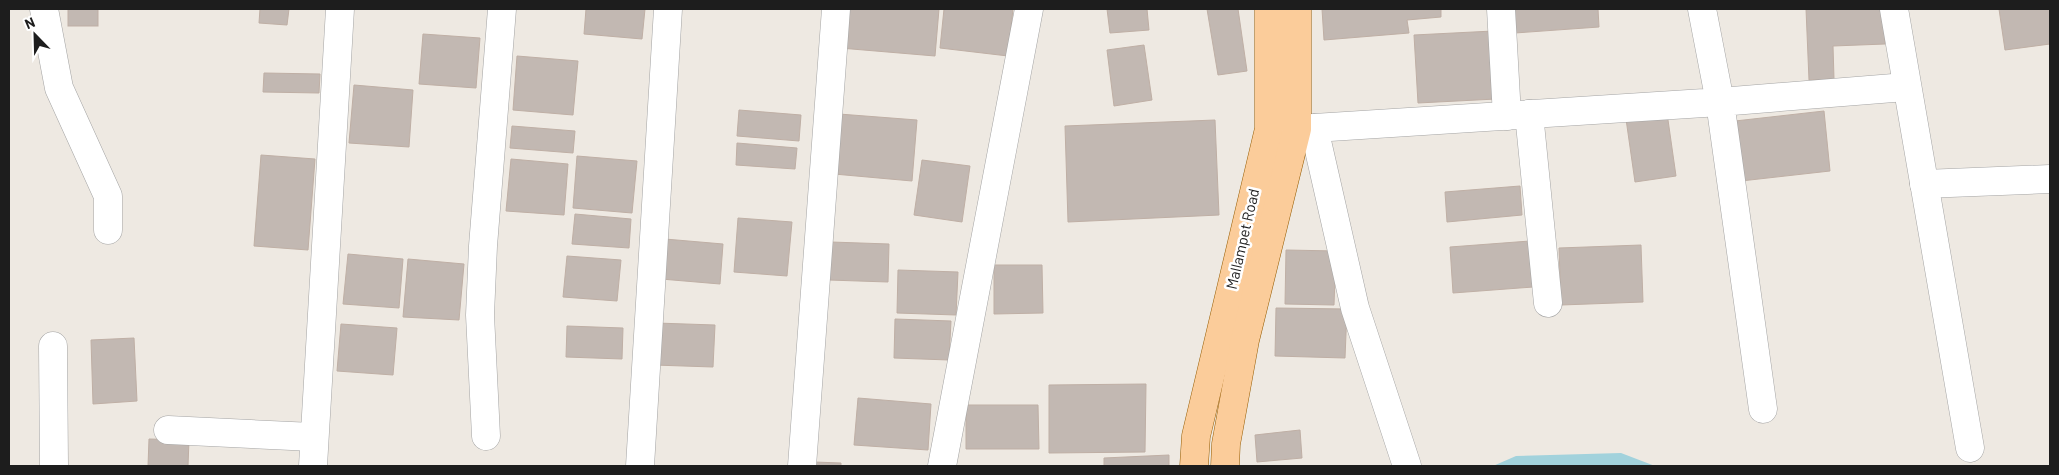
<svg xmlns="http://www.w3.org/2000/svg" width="2059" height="475" font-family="Barlow,sans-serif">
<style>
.water{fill:#a2d2dc}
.building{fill:#c2b8b2;stroke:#bfafa5}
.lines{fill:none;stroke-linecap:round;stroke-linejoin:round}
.minor-casing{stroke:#a4a4a4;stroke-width:29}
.major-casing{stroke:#945b01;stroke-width:29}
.minor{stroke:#fff;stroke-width:28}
.major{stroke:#fbcc9a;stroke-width:28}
.labels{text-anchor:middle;stroke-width:5;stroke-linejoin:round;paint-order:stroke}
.street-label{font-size:15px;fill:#1d1d1d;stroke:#fff}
</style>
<rect width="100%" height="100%" fill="#eee9e2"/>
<path class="water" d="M 1621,453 L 1655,466 L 1493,466 L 1516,456 Z"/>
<g class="building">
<rect x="68" y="9" width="30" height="17"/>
<path d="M 260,9 L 289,9 L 287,25 L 259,23 Z"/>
<path d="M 586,9 L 645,9 L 642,39 L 584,34 Z"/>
<path d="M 843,9 L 939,9 L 935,56 L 840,48 Z"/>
<path d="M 944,9 L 1013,9 L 1008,56 L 940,48 Z"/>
<path d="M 1107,9 L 1147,9 L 1149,30 L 1110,33 Z"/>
<path d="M 1207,9 L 1238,9 L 1247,71 L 1218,75 Z"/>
<path d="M 1322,9 L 1441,9 L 1441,17 L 1407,20 L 1409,33 L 1324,40 Z"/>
<path d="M 1513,9 L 1598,9 L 1599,27 L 1515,33 Z"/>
<path d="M 1806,9 L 1884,9 L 1885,44 L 1833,46 L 1834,79 L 1809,80 Z"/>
<path d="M 1999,9 L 2050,9 L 2050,44 L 2005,50 Z"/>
<path d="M 1493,31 L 1496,99 L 1418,103 L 1414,35 Z"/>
<path d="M 423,34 L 480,38 L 476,88 L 419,84 Z"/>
<path d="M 1144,45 L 1152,100 L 1114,106 L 1107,50 Z"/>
<path d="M 517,56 L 578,61 L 573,115 L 513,110 Z"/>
<path d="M 264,73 L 320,74 L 319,93 L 263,92 Z"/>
<path d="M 354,85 L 413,90 L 409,147 L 349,143 Z"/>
<path d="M 739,110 L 801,115 L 799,141 L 737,136 Z"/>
<path d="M 1824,111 L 1830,171 L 1741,181 L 1735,121 Z"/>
<path d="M 1667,113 L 1676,176 L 1635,182 L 1626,119 Z"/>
<path d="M 839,114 L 917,120 L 912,181 L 834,174 Z"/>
<path d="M 1215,120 L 1219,215 L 1068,222 L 1065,126 Z"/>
<path d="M 512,126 L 575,131 L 573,153 L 510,148 Z"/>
<path d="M 737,143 L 797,148 L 795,169 L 736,165 Z"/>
<path d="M 261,155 L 315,159 L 308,250 L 254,246 Z"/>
<path d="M 577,156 L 637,161 L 632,213 L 573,208 Z"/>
<path d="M 511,159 L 568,164 L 564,215 L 506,211 Z"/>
<path d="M 922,160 L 970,166 L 962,222 L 914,215 Z"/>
<path d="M 1520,186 L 1522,215 L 1447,222 L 1445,192 Z"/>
<path d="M 575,214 L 631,219 L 629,248 L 572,244 Z"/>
<path d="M 738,218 L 792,222 L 787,276 L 734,272 Z"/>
<path d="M 665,239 L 723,244 L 720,284 L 661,279 Z"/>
<path d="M 1530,241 L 1533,287 L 1453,293 L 1450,247 Z"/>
<path d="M 831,242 L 889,244 L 888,282 L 829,280 Z"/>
<path d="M 1641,245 L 1643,302 L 1561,305 L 1559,248 Z"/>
<path d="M 1286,250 L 1336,251 L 1334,305 L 1285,304 Z"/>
<path d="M 348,254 L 403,259 L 399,308 L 343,304 Z"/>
<path d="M 567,256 L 621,260 L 617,301 L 563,297 Z"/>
<path d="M 408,259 L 464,264 L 459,320 L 403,317 Z"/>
<path d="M 994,265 L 1042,265 L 1043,313 L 994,314 Z"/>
<path d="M 898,270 L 958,272 L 956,315 L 897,313 Z"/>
<path d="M 1276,308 L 1347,309 L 1345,358 L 1275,356 Z"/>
<path d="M 895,319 L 951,321 L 949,360 L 894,358 Z"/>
<path d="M 656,323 L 715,325 L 713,367 L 654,365 Z"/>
<path d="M 341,324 L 397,328 L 393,375 L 337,371 Z"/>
<path d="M 567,326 L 623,328 L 622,359 L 566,357 Z"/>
<path d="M 134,338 L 137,401 L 93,404 L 91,340 Z"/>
<path d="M 1146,384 L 1145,452 L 1049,453 L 1049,385 Z"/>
<path d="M 858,398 L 931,404 L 928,450 L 854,445 Z"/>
<path d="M 966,405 L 1038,405 L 1039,449 L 966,449 Z"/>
<path d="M 1300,430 L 1302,458 L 1257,462 L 1255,435 Z"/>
<path d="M 149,439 L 189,440 L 188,466 L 148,466 Z"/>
<path d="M 1169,455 L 1169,466 L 1104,466 L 1104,458 Z"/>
<path d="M 814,462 L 841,463 L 841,466 L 814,466 Z"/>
</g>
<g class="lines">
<defs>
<g id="minor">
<path d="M 44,9 L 59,88 L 108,196 L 108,230"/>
<path d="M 1501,9 L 1507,116"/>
<path d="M 1894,9 L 1970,448"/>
<path d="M 1529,114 L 1548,303"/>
<path d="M 1314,128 L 1355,308 L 1407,466"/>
<path d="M 1273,129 L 1314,128 L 1720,102 L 1702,9"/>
<path d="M 1924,184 L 2050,179"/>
<path d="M 53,346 L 54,466"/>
<path d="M 1763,409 L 1720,102 L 1906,87"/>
<path d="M 168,430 L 313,437"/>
<path d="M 486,436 L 480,315 L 483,246 L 502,9"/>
<path d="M 313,466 L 340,9"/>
<path d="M 640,466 L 668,9"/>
<path d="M 802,466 L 836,9"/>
<path d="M 942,466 L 1029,9"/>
</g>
<g id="major">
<path d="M 1194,466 L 1196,436 L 1269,129 L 1269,9"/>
<path d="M 1225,466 L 1226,444 L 1245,340 L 1297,129 L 1297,9"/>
</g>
</defs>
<use href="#minor" class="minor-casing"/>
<use href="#major" class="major-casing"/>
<use href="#minor" class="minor"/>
<use href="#major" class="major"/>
</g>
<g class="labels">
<g class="street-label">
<text transform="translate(1243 239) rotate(-77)" y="5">Mallampet Road</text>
</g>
</g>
<rect width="2059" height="475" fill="none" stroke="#1d1d1d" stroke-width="20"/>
<g transform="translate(35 35) rotate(337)" stroke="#ffffff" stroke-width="4" paint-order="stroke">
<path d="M0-4L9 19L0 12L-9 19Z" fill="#1d1d1d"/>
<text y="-8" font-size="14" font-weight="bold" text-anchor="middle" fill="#1d1d1d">N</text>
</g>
</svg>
